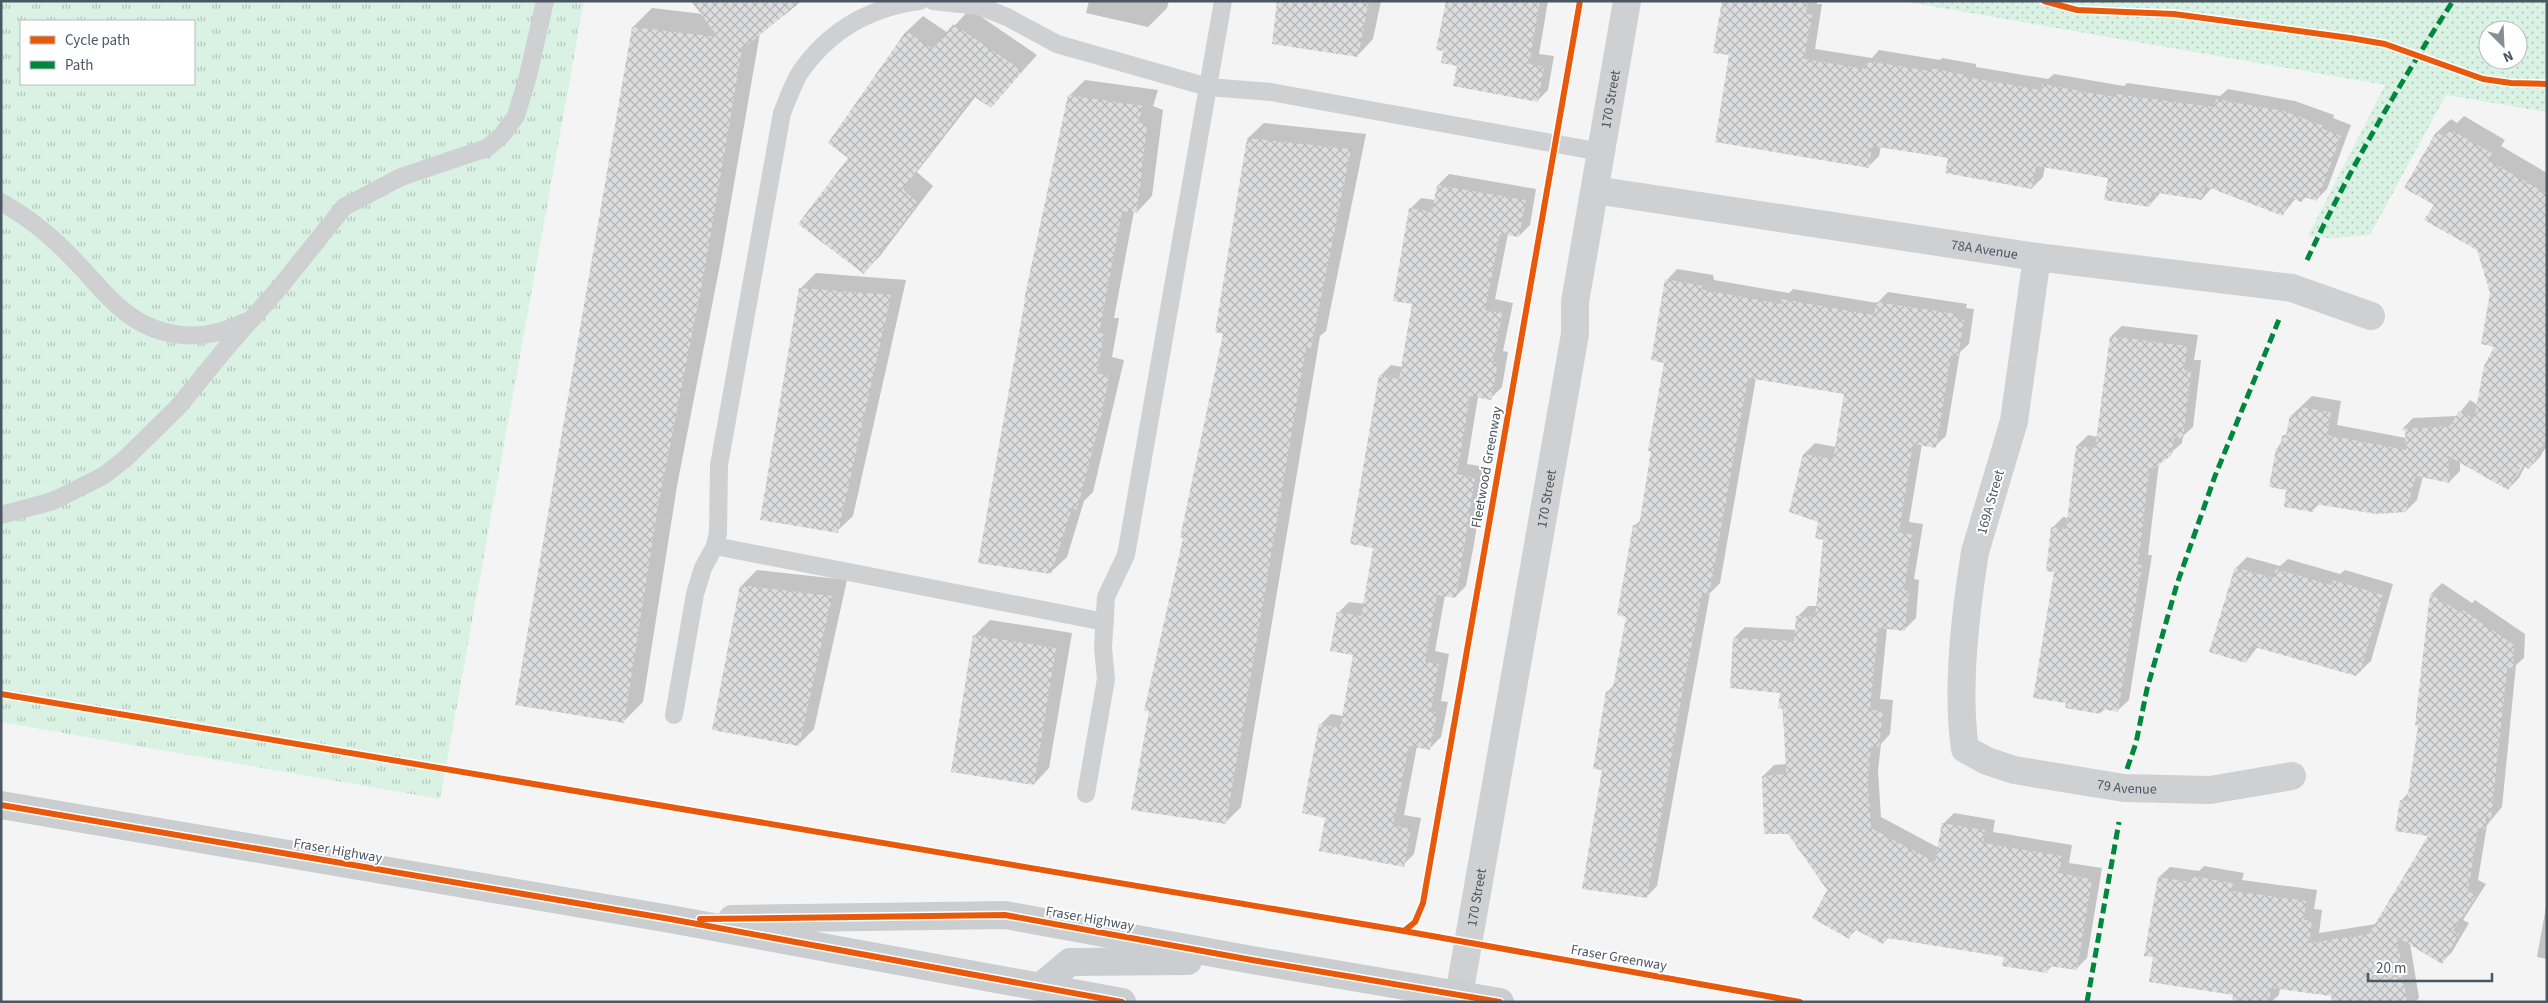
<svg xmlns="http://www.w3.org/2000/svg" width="2548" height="1003" font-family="'Source Sans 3',sans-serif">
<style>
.grass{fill:url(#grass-tufts);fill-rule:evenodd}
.park{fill:url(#park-dots);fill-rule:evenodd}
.shadow{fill:#0003;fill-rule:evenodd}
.building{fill:url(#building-cross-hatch)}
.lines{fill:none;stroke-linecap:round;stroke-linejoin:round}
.lane{stroke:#ced0d2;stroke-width:18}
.street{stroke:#ced0d2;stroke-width:28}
.primary{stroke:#caced1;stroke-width:28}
.quiet{stroke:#00873e;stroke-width:5;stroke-dasharray:10 5;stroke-linecap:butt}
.cycleway-casing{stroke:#fff;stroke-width:9}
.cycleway{stroke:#e8590c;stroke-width:6}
.labels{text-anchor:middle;stroke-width:4;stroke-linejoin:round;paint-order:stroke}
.street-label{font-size:14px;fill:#4a5661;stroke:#fff}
</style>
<defs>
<pattern id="grass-tufts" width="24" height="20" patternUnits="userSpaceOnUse" patternTransform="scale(1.25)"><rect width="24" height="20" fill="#d9f2e3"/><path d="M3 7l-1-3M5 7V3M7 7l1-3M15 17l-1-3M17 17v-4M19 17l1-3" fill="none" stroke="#b2c7bb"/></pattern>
<pattern id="park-dots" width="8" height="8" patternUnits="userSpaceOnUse" patternTransform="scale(1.25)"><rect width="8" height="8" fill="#d9f2e3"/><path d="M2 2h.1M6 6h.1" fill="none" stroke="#b2c7bb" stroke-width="1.8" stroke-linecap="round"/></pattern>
<pattern id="building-cross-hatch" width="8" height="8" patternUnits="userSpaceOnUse" patternTransform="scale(1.25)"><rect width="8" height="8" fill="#ddddde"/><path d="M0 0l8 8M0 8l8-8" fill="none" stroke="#b5b6b7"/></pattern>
</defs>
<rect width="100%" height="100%" fill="#f4f4f4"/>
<path class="grass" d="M 1,1 L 584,1 L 440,799 L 1,722 ZM 21,21 L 194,21 L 194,84 L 21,84 Z"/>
<path class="park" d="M 1901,1 L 2547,1 L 2547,112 L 2446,95 L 2370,235 L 2329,238 L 2308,236 L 2385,85 ZM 2488,30 L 2518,30 L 2518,60 L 2488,60 Z"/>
<g class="shadow">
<path d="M 1089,1 L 1169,1 L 1167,8 L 1148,27 L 1086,13 Z"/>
<path d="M 1278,1 L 1381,1 L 1373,39 L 1358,55 Z"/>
<path d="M 1447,1 L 1548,1 L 1539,54 L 1554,56 L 1548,90 L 1537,101 L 1458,65 Z"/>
<path d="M 1723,1 L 1817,1 L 1817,4 L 1822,4 L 1815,49 L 1872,58 L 1879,50 L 1940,60 L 1942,58 L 1976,64 L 1976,67 L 2048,79 L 2054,74 L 2124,86 L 2127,83 L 2220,96 L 2228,89 L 2295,101 L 2334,115 L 2333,118 L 2351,125 L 2327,189 L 2316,200 L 2306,197 L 2302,200 L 2296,198 L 2283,214 L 2212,188 L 2202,199 L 2161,192 L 2149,206 L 2109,177 L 2045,166 L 2043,177 L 2032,188 L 1950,157 L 1881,146 L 1879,156 L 1868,167 L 1731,54 Z"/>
<path d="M 652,8 L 703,14 L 760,33 L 721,259 L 677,486 L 643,702 L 624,721 L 633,27 Z"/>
<path d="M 970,9 L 1037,55 L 991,106 L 976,96 L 917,172 L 933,186 L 880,256 L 864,272 L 850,158 L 830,143 L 907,31 L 923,16 L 948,33 Z"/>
<path d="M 1085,80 L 1158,90 L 1153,106 L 1163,110 L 1152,196 L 1137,212 L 1134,211 L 1114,318 L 1119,318 L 1112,357 L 1124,360 L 1093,492 L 1084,501 L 1067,557 L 1051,572 L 1069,96 Z"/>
<path d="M 2464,116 L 2505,140 L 2501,146 L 2547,173 L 2547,372 L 2496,346 L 2492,293 L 2478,250 L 2435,205 L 2406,188 L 2437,132 L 2451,119 L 2457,123 Z"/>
<path d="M 1264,123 L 1366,134 L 1326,331 L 1320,336 L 1241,807 L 1225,823 L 1184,537 L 1224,333 L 1248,138 Z"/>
<path d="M 1449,174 L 1536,189 L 1530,225 L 1519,236 L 1508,234 L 1495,299 L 1513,303 L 1503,351 L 1508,352 L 1502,387 L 1491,398 L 1478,397 L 1467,464 L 1486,467 L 1474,544 L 1466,586 L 1455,597 L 1445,595 L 1435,651 L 1449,654 L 1441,701 L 1448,702 L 1441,737 L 1430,748 L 1417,746 L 1404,815 L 1421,818 L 1414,854 L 1403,865 L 1327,817 L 1320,725 L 1331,714 L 1343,716 L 1354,654 L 1338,613 L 1349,602 L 1365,604 L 1375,547 L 1380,376 L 1391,365 L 1402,367 L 1413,303 L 1410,209 L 1421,198 L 1435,200 L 1438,185 Z"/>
<path d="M 1677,269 L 1713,275 L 1714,280 L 1789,293 L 1793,289 L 1877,303 L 1888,292 L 1967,304 L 1966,308 L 1974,309 L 1969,344 L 1960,352 L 1946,436 L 1935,446 L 1922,444 L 1909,522 L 1923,524 L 1914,579 L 1919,580 L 1916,618 L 1905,629 L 1887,628 L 1880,699 L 1893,700 L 1890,734 L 1881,744 L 1878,770 L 1881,817 L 1939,848 L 1943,824 L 1954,813 L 1995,820 L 1993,832 L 2072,845 L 2069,863 L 2102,868 L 2087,958 L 2076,969 L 2053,965 L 2046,972 L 2005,956 L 1889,937 L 1883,943 L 1857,929 L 1849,937 L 1829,890 L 1763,776 L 1774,765 L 1787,764 L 1781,692 L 1734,638 L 1745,627 L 1796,630 L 1797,617 L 1808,606 L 1817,606 L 1824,538 L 1804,454 L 1815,443 L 1836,447 L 1845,393 L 1756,378 L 1720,583 L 1710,593 L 1657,886 L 1646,897 L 1604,769 L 1607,692 L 1615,684 L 1627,616 L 1634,526 L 1642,519 L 1665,362 L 1667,280 Z"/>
<path d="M 816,273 L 906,280 L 853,516 L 837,531 L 800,289 Z"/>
<path d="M 2122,326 L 2198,335 L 2194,360 L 2201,360 L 2193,427 L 2183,436 L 2182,443 L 2159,463 L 2148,555 L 2152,555 L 2129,700 L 2118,710 L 2105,709 L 2100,713 L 2052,528 L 2063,517 L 2068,518 L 2077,446 L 2088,435 L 2098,437 L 2111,336 Z"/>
<path d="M 2312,396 L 2341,401 L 2337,425 L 2406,438 L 2406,430 L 2403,428 L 2413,418 L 2457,416 L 2470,400 L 2478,405 L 2547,408 L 2547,445 L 2540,457 L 2529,468 L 2525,466 L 2519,478 L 2508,489 L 2460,461 L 2460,471 L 2449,482 L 2423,476 L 2417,500 L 2406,511 L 2320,503 L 2312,511 L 2288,489 L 2277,449 L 2288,431 L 2291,416 ZM 2524,459 L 2526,460 L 2516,477 L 2514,477 Z"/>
<path d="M 2247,557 L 2280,566 L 2288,559 L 2340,574 L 2345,570 L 2393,584 L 2371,661 L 2356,675 L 2258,646 L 2246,662 L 2236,568 Z"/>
<path d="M 757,570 L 847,580 L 814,729 L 798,745 L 741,586 Z"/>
<path d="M 2442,583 L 2472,603 L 2475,600 L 2525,634 L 2524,658 L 2516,665 L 2502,807 L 2487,825 L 2478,880 L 2486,884 L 2463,920 L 2469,923 L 2452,952 L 2441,963 L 2410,943 L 2419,998 L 2415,1002 L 2333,1002 L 2332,995 L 2280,988 L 2279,995 L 2271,1002 L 2244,1002 L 2234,994 L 2155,956 L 2159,877 L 2170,867 L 2199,871 L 2204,866 L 2244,873 L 2242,880 L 2317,890 L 2314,909 L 2322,910 L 2319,933 L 2376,924 L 2430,836 L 2401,801 L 2409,792 L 2420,725 L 2416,724 L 2431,594 Z"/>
<path d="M 990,620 L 1072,633 L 1049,768 L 1034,784 L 975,635 Z"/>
<path d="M 2547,901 L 2547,959 L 2537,957 Z"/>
</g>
<g class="building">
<path d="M 691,1 L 802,1 L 742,49 L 703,279 L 658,506 L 624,723 L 515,705 L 632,27 L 718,37 Z"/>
<path d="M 1277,1 L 1369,1 L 1358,57 L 1272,44 Z"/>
<path d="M 1446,1 L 1540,1 L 1529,64 L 1544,67 L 1538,102 L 1453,86 L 1457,66 L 1441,63 L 1443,51 L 1436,50 Z"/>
<path d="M 1722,1 L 1808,1 L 1806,14 L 1812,15 L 1804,59 L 1866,69 L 1867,61 L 1929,71 L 1930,68 L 1966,75 L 1966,77 L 2041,90 L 2042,84 L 2114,97 L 2115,94 L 2214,107 L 2216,99 L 2284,111 L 2324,126 L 2323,129 L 2341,136 L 2317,201 L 2304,197 L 2302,202 L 2290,198 L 2283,216 L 2205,186 L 2202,200 L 2152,192 L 2150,207 L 2104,200 L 2108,178 L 2036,166 L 2032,189 L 1945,173 L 1948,158 L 1872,146 L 1869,168 L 1715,142 L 1729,55 L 1713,53 Z"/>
<path d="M 953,24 L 1023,71 L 991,108 L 973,96 L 903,189 L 918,203 L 864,274 L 798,224 L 848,158 L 828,143 L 906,31 L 933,49 Z"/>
<path d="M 1068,95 L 1143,106 L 1138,122 L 1147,126 L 1137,213 L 1122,211 L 1099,333 L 1104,334 L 1097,373 L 1109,376 L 1103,409 L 1077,510 L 1072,508 L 1051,574 L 978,563 L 1025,300 L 1024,300 Z"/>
<path d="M 2449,129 L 2492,153 L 2488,160 L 2547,194 L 2547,438 L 2529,469 L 2522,465 L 2508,490 L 2448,456 L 2450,483 L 2416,476 L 2406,512 L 2377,514 L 2314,504 L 2313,512 L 2284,507 L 2286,490 L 2269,487 L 2276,448 L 2280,449 L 2282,435 L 2286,435 L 2290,415 L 2298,416 L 2300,407 L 2331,412 L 2327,435 L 2406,450 L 2405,431 L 2401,429 L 2450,426 L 2459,411 L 2474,419 L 2484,366 L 2494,347 L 2481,344 L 2490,293 L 2477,250 L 2424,220 L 2434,205 L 2404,188 L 2436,132 L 2445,137 Z"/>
<path d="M 1247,138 L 1351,149 L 1311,348 L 1306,347 L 1226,824 L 1131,810 L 1149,711 L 1144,711 L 1183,538 L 1180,538 L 1223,334 L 1215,332 Z"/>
<path d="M 1437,185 L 1526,200 L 1519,237 L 1500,234 L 1485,310 L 1502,313 L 1493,362 L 1498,363 L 1491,400 L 1470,396 L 1457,474 L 1475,478 L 1456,598 L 1437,595 L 1425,662 L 1439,664 L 1431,711 L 1437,713 L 1430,750 L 1409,746 L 1393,825 L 1411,829 L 1404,867 L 1319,851 L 1325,818 L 1302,813 L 1319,724 L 1340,728 L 1353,655 L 1330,651 L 1337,612 L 1361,616 L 1373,548 L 1350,544 L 1379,375 L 1399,379 L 1412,304 L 1393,301 L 1409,208 L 1432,212 Z"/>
<path d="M 1665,279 L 1703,286 L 1703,290 L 1781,304 L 1781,299 L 1874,315 L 1876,302 L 1957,314 L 1956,318 L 1964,320 L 1958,356 L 1951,355 L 1936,448 L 1913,444 L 1899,532 L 1913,535 L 1904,590 L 1909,591 L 1905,631 L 1878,628 L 1870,710 L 1883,711 L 1879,747 L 1871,746 L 1868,782 L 1871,828 L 1935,862 L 1942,823 L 1985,830 L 1983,843 L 2062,856 L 2059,873 L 2092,879 L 2077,970 L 2048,966 L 2047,973 L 2002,966 L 2004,957 L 1887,938 L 1883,944 L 1854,929 L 1849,939 L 1812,918 L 1827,890 L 1788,834 L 1764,834 L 1762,776 L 1786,774 L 1783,709 L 1778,708 L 1780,693 L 1730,688 L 1733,638 L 1794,641 L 1796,616 L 1815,617 L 1823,540 L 1815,538 L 1818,522 L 1789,512 L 1803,454 L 1833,459 L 1844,394 L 1748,378 L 1709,595 L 1702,594 L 1684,683 L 1647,898 L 1582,889 L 1602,770 L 1593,769 L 1606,691 L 1612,692 L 1626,617 L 1617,615 L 1633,525 L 1639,526 L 1651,451 L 1648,451 L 1664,363 L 1651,360 Z"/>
<path d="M 799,288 L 891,295 L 838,533 L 760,520 Z"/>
<path d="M 2110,336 L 2187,346 L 2184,370 L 2191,371 L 2183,439 L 2174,438 L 2172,455 L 2149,472 L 2138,565 L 2142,565 L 2118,712 L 2102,709 L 2101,714 L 2065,708 L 2066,703 L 2033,698 L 2054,572 L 2046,571 L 2051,527 L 2066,529 L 2076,446 L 2095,448 Z"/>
<path d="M 2235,567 L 2273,578 L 2276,569 L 2331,585 L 2332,580 L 2383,595 L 2360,673 L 2357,672 L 2356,676 L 2251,646 L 2246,663 L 2209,652 Z"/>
<path d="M 740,585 L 832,596 L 799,746 L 712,730 Z"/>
<path d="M 2430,593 L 2461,613 L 2463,610 L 2514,645 L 2513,670 L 2507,669 L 2491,819 L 2486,818 L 2485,829 L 2478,828 L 2468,891 L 2476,896 L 2453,931 L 2459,934 L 2442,964 L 2397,937 L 2407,1002 L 2332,1002 L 2331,996 L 2271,988 L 2269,1002 L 2232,1002 L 2233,995 L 2149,982 L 2153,957 L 2144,956 L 2158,877 L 2190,882 L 2192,876 L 2233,883 L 2232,891 L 2306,901 L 2304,920 L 2312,920 L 2309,943 L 2369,934 L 2428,836 L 2395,831 L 2400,800 L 2407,801 L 2418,726 L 2415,725 Z"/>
<path d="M 973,635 L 1056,648 L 1034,785 L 951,772 Z"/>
</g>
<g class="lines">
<g class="lane">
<path d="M 933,1 L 979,6 L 1007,17 L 1057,44 L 1208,87 L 1271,92 L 1601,152"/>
<path d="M 1,202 C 28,217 55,239 76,262 C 90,276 103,293 118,306 C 154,339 202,344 245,322"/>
<path d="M 1,515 L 53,501 L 103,476 L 125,459 L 178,407 L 226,348 L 280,287 L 344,207 L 401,177 L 487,148 L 502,135 L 516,116 L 528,76 L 545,1"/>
<path d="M 715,546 L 1105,622"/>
<path d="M 674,715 L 695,594 L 703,568 L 715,546 L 718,533 L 719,465 L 782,113 C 788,99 793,83 801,71 C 830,30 871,7 920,1"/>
<path d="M 1086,794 L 1106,679 L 1103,648 L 1106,597 L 1126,555 L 1223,1"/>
</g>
<g class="street">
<path id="s1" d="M 1595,190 L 2037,257 L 2292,288 L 2371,316"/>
<path id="s2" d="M 2037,257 L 2014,421 L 1975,552 L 1972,572 C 1964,626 1957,695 1965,749 L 1987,761 L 2014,770 L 2124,788 L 2210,790 L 2292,776"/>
<path id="s3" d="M 1459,995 L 1575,334 L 1575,302 L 1627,1"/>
</g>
<g class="primary">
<path d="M 1,805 L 670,919 L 1122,1002"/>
<path d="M 732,919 L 1005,915 L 1252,960 L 1500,1002"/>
<path d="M 1040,987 L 1070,962 L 1188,961"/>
</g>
<g class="quiet">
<path d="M 2307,260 C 2349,170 2399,84 2453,1"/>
<path d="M 2127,769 L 2136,743 L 2147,689 L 2177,584 L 2215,476 L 2280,317"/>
<path d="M 2087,1002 L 2119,822"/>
</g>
<defs>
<g id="cycleway">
<path d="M 2044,1 L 2077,10 L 2174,14 L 2350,38 L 2385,44 L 2483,79 L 2511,83 L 2547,84"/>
<path d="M 1,694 L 1404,931 L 1800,1002"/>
<path d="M 1,805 L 670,919 L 1122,1002"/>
<path d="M 700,919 L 1005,915 L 1252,960 L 1500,1002"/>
<path d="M 1404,931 L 1415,922 L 1423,903 L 1580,1"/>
</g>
</defs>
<use href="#cycleway" class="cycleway-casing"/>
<use href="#cycleway" class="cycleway"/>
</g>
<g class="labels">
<g class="street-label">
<text dy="5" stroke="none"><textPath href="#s3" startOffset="909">170 Street</textPath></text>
<text dy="5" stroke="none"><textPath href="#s1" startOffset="394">78A Avenue</textPath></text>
<text transform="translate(1486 467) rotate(-80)" y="5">Fleetwood Greenway</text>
<text dy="5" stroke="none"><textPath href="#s3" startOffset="504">170 Street</textPath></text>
<text transform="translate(1990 502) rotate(-74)" y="5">169A Street</text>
<text dy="5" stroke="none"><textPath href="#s2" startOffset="668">79 Avenue</textPath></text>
<text transform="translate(338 850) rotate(10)" y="5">Fraser Highway</text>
<text dy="5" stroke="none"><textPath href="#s3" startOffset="99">170 Street</textPath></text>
<text transform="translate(1090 918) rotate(10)" y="5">Fraser Highway</text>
<text transform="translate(1619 957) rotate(10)" y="5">Fraser Greenway</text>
</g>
</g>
<rect width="2548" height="1003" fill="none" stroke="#4a5661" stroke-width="5"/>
<rect x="20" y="20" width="175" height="65" fill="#ffffff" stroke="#b7bbc0"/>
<rect x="30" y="36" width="25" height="8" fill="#e8590c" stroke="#b7bbc0"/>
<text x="65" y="45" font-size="15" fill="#4a5661">Cycle path</text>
<rect x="30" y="61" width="25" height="8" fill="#00873e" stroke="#b7bbc0"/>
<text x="65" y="70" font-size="15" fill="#4a5661">Path</text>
<g transform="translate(2503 45) rotate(156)"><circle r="24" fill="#ffffff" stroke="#b7bbc0"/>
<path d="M0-4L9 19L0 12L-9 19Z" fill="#868d94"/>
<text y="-8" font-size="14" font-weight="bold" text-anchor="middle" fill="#4a5661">N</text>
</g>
<path d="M2368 973v8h124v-8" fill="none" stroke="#4a5661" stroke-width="2.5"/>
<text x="2376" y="973" font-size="15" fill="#4a5661" stroke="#ffffff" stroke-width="4" paint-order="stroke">20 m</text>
</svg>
